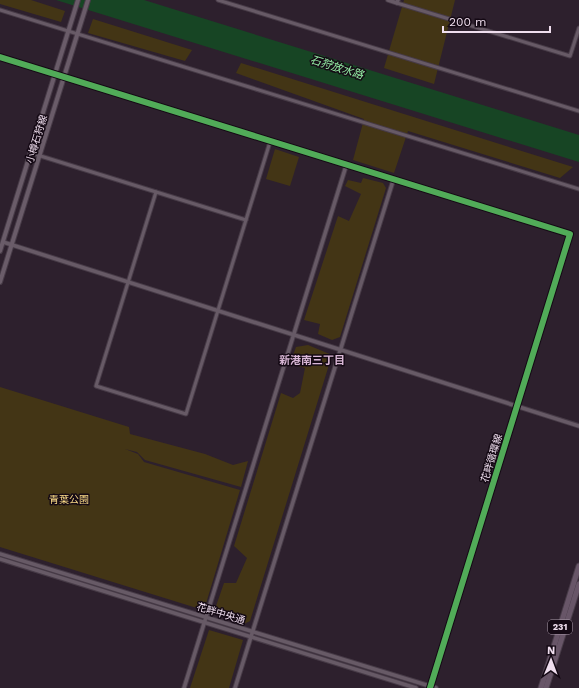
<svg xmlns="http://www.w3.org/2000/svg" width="579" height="688" font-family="'Work Sans','Noto Sans JP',sans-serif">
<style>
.green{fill:#433515}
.water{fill:#174524}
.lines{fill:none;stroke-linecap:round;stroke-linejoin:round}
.minor-casing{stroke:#473b47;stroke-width:5}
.tertiary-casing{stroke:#473b47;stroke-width:5.5}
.secondary-casing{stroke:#473b47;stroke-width:6}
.trunk-casing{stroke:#473b47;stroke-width:7}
.minor{stroke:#675a66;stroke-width:3}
.tertiary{stroke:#675a66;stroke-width:3.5}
.secondary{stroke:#6a5c69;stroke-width:4}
.trunk{stroke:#685668;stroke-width:5}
.cycleway-casing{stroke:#140914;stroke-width:8}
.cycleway{stroke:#51ab58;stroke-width:6}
.labels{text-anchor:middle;stroke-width:3;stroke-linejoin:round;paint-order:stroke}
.shield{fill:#140914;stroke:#ad9ead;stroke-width:1}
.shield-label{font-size:9px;font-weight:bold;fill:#efdeee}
.street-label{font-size:10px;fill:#efdeee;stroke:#140914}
.park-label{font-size:10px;fill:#fada87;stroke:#140914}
.water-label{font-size:11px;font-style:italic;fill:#94efa5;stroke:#140914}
.neighbourhood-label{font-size:11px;font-weight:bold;fill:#dab8d7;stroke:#140914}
</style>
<rect width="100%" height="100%" fill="#2d202d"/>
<g class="green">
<path d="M 0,0 L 31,0 L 65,11 L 61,22 L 0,4 Z"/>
<path d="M 404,0 L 455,0 L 434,84 L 384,68 Z"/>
<path d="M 93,19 L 192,50 L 185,61 L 88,33 Z"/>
<path d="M 241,63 L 573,167 L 560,178 L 408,131 L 394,173 L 353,160 L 364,119 L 236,73 Z"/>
<path d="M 275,149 L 299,157 L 290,186 L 266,179 Z"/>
<path d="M 363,178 L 383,183 L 386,188 L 340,337 L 332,340 L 318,334 L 320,324 L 304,320 L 338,216 L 349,221 L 361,194 L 345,186 L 348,180 L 361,183 Z"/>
<path d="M 308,345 L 332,355 L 250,621 L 244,624 L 216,614 L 215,609 L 224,583 L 236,583 L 247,558 L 234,546 L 281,393 L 293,398 L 300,393 L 305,368 L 290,364 L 296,347 Z"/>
<path d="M 0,387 L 129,427 L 130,434 L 205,454 L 233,465 L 248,461 L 241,487 L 145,460 L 137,452 L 125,449 L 138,454 L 144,462 L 240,490 L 205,607 L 200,609 L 0,547 Z"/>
<path d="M 209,630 L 243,640 L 229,688 L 190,688 Z"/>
</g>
<path class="water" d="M 56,0 L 144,0 L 579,135 L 579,162 Z"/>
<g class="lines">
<defs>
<g id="minor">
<path d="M 218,0 L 579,111"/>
<path d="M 397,3 L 570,56 L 579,28"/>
<path d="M 0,10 L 579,189"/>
<path d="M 0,57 L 56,75"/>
<path d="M 31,153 L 246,220"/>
<path d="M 156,192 L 96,386 L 186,414 L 270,142"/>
</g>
<g id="tertiary">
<path d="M 388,0 L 397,3 L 398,0"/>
<path d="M 56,75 L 570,234 L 430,688"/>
<path d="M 3,242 L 579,426"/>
<path d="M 0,554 L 436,688"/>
<path d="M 0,559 L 416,688"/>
<path d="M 184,688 L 346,166"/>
<path d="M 235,688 L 393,181"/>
</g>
<g id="secondary">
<path d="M 0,251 L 78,0"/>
<path d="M 0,282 L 88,0"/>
</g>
<g id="trunk">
<path d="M 541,688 L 579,566"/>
<path d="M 546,688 L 579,584"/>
</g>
</defs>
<use href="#minor" class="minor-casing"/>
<use href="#tertiary" class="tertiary-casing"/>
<use href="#secondary" class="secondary-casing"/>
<use href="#trunk" class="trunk-casing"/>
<use href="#minor" class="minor"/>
<use href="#tertiary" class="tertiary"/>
<use href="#secondary" class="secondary"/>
<use href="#trunk" class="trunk"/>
<defs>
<path id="cycleway" d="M 0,57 L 570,234 L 430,688"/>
</defs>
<use href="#cycleway" class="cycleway-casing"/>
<use href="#cycleway" class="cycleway"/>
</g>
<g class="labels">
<rect class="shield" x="548" y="620" width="24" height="14" rx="3"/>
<g class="shield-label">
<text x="560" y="630">231</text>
</g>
<g class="street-label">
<text transform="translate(36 139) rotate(-73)" y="4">小樽石狩線</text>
<text transform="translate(491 458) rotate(-73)" y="4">花畔循環線</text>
<text transform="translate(221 613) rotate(17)" y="4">花畔中央通</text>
</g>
<g class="park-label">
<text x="69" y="503">青葉公園</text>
</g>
<g class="water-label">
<text transform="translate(337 67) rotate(17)" y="4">石狩放水路</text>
</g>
<g class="neighbourhood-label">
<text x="312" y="364">新港南三丁目</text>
</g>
</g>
<g transform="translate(551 660) rotate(1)" stroke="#140914" stroke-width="3" paint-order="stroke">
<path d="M0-3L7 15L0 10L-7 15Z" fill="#efdeee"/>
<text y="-6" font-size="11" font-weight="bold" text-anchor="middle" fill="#efdeee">N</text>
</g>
<path d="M443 26v6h107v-6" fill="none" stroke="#efdeee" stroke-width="2"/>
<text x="449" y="26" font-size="12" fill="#efdeee" stroke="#140914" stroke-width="3" paint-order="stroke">200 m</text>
</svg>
